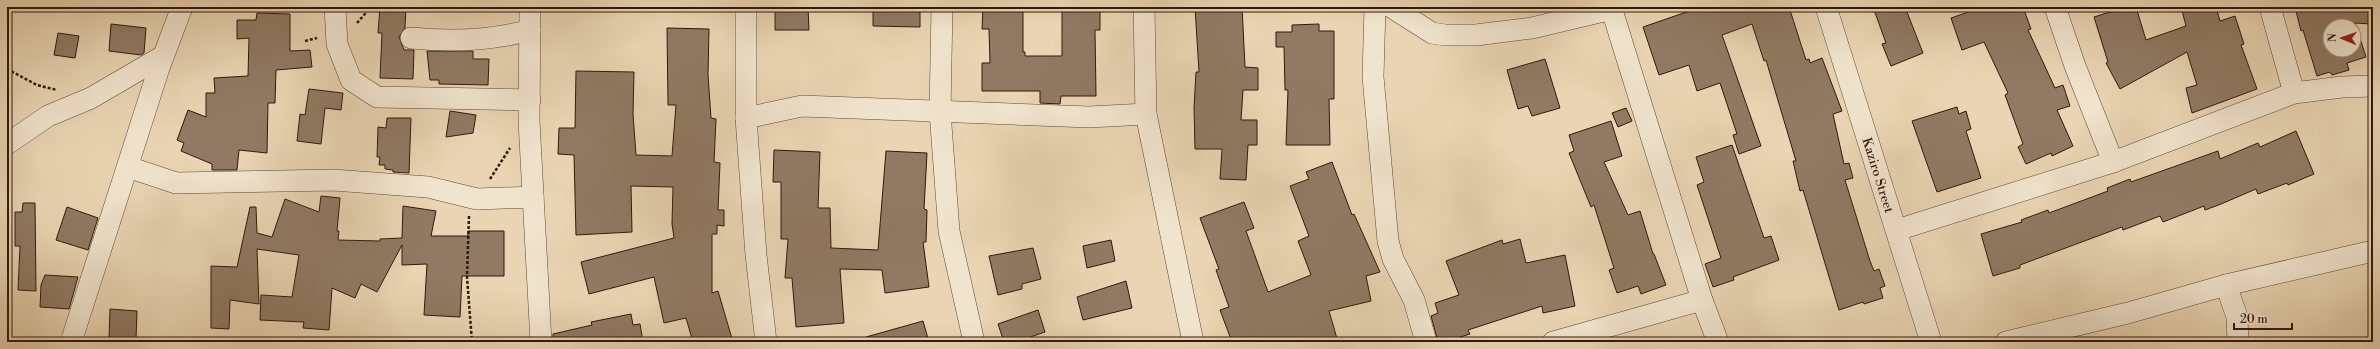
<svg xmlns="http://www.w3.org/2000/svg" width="2380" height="349" font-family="'Libre Bodoni',serif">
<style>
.building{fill:#907a63;stroke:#30180c;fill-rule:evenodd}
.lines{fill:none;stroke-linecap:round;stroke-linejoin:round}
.minor-casing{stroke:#5e4736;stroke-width:22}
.path{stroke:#30180c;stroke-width:2.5;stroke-dasharray:3 2;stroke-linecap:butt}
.minor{stroke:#f1e4ce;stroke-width:21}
.labels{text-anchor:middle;stroke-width:3.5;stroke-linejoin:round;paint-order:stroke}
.street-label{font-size:13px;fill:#30180c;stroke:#f1e4ce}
</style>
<rect width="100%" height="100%" fill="#e9d5b3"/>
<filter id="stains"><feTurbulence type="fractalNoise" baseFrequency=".005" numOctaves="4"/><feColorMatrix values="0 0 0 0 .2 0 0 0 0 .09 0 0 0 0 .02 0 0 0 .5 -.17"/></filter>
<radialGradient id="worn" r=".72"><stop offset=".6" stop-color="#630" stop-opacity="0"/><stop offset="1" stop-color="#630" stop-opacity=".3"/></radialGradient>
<g class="building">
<path d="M 380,7 L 406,7 L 405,28 L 399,37 L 404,50 L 414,50 L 413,79 L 380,78 L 382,33 L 378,33 Z"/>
<path d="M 775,7 L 808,7 L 809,30 L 775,30 Z"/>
<path d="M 873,7 L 920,7 L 920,27 L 873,26 Z"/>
<path d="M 983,7 L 1023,7 L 1023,52 L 1025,52 L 1025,56 L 1062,56 L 1062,7 L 1100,7 L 1100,30 L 1095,30 L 1096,96 L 1061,96 L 1060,104 L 1040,103 L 1040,91 L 982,91 L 982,63 L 990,63 L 989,29 L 982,29 Z"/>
<path d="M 1195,7 L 1242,7 L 1245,67 L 1258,68 L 1258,90 L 1243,90 L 1241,120 L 1257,120 L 1257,145 L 1248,145 L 1246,180 L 1220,179 L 1222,149 L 1195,149 L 1194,108 L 1196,72 L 1199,72 Z"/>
<path d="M 1701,7 L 1789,7 L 1806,60 L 1809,59 L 1810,63 L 1822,58 L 1842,111 L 1833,114 L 1844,164 L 1849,163 L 1853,178 L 1845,180 L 1870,261 L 1874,271 L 1879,269 L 1885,286 L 1880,288 L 1883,298 L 1864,304 L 1863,302 L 1839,310 L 1803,190 L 1800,191 L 1793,161 L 1796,161 L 1766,60 L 1764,61 L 1752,24 L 1722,35 L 1761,146 L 1739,154 L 1733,135 L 1737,134 L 1720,83 L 1697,91 L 1689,65 L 1659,75 L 1643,27 Z"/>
<path d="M 1873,7 L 1905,7 L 1923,53 L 1891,66 L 1882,44 L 1886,43 Z"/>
<path d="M 1983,7 L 2023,7 L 2031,29 L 2028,30 L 2055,88 L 2063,85 L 2070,106 L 2057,110 L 2073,146 L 2052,156 L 2051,153 L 2026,164 L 2018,147 L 2023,144 L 2005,95 L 2008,93 L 1984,42 L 1962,50 L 1951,18 Z"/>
<path d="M 2126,7 L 2136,7 L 2146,40 L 2186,26 L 2181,7 L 2216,7 L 2220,21 L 2235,16 L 2244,44 L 2241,45 L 2257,89 L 2192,113 L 2186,88 L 2197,85 L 2187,52 L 2120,89 L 2106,63 L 2108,62 L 2094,17 Z"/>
<path d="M 2295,7 L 2372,7 L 2371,24 L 2355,23 L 2366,57 L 2347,63 L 2349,70 L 2332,75 L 2330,72 L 2317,76 L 2303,30 L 2301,31 ZM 2330,26 L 2354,26 L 2354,50 L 2330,50 Z"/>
<path d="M 257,13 L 290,14 L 290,51 L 310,50 L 312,67 L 276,70 L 275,103 L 268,103 L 267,153 L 239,150 L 237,170 L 212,170 L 212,164 L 181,151 L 184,143 L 177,140 L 188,110 L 206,117 L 206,93 L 215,93 L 214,78 L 248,76 L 249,38 L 237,39 L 237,20 L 256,20 Z"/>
<path d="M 111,24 L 146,28 L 144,53 L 141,55 L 109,51 Z"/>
<path d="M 1319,24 L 1319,31 L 1334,31 L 1334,99 L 1329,99 L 1330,145 L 1286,145 L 1288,90 L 1285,90 L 1284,47 L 1276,47 L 1276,32 L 1292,32 L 1292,25 Z"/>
<path d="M 667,28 L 709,29 L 708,75 L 711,118 L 716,119 L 714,162 L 720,163 L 718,210 L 724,210 L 724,226 L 717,225 L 717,234 L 712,234 L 712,293 L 718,291 L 733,342 L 693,342 L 686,318 L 664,323 L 654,277 L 589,294 L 581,262 L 674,238 L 672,224 L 673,187 L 631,186 L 632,232 L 576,235 L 574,155 L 558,154 L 559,128 L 575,128 L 576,71 L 634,72 L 633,114 L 636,155 L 672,156 L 676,105 L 668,105 Z"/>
<path d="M 58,33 L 79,36 L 75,58 L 54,55 Z"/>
<path d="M 427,51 L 473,51 L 473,59 L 489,59 L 488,85 L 439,84 L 439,80 L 430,80 Z"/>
<path d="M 1545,59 L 1560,108 L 1532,116 L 1528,106 L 1518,109 L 1507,70 Z"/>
<path d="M 309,89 L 343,93 L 341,110 L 325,108 L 321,144 L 297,141 L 300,114 L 305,115 Z"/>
<path d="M 1957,107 L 1959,114 L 1966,111 L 1971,129 L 1966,131 L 1981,178 L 1937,192 L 1912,121 Z"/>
<path d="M 1626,108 L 1632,121 L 1618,127 L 1612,113 Z"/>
<path d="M 450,111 L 476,115 L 473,133 L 446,137 Z"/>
<path d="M 387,118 L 411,118 L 409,173 L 393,172 L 393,170 L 385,169 L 385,165 L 379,165 L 380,157 L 377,157 L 378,127 L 386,128 Z"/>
<path d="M 1611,121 L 1622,156 L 1604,162 L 1628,215 L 1640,211 L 1653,254 L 1654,254 L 1666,285 L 1641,294 L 1638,286 L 1617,293 L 1609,270 L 1614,268 L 1594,205 L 1591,207 L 1569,153 L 1574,151 L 1569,135 Z"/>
<path d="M 2296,131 L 2314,174 L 2288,185 L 2287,183 L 2258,194 L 2256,189 L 2221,204 L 2205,210 L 2204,206 L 2163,222 L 2160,216 L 2123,230 L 2122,227 L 2020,265 L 2020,268 L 1993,276 L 1981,234 L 2022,222 L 2021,220 L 2048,210 L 2049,213 L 2108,191 L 2107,188 L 2130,179 L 2131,182 L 2218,151 L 2220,159 L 2258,143 L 2260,147 Z"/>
<path d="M 1732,145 L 1764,238 L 1771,236 L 1779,260 L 1733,277 L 1734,280 L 1713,287 L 1705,264 L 1721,258 L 1697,185 L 1704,182 L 1696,157 Z"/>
<path d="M 774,150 L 820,152 L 818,208 L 830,208 L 831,248 L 878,250 L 886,151 L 927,153 L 924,209 L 927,210 L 926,242 L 923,242 L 929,287 L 885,293 L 882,270 L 840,269 L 844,323 L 796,327 L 792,278 L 785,278 L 788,239 L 781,239 L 781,182 L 773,182 Z"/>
<path d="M 1332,162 L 1352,215 L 1354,214 L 1380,272 L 1366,276 L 1371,301 L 1329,311 L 1338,342 L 1232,342 L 1220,310 L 1229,307 L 1216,270 L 1219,269 L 1200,218 L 1244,202 L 1254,228 L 1246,231 L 1268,292 L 1311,275 L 1298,241 L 1309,236 L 1290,186 L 1309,179 L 1306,172 Z"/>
<path d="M 321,196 L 340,198 L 337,231 L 339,231 L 338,240 L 380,241 L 380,239 L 402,238 L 403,206 L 436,211 L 431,236 L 468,236 L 468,231 L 504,231 L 504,276 L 462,276 L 460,317 L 424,315 L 427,264 L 402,265 L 402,245 L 377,292 L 361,284 L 355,298 L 332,288 L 329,330 L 303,328 L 304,322 L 260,320 L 261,295 L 292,297 L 299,255 L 257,249 L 259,304 L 230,300 L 229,329 L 211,328 L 211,266 L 237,267 L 250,207 L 256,207 L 257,233 L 272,237 L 285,199 L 319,212 Z"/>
<path d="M 23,203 L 35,203 L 36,291 L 18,290 L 20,246 L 15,246 L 15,212 L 22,212 Z"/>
<path d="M 67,207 L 98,218 L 88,250 L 56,240 Z"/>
<path d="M 1520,239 L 1526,263 L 1565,255 L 1575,306 L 1543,313 L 1542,306 L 1468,330 L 1470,334 L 1457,338 L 1459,342 L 1438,342 L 1431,316 L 1438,313 L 1435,303 L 1459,295 L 1446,261 L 1502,240 L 1503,244 Z"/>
<path d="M 1111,240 L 1115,261 L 1087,268 L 1083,246 Z"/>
<path d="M 1033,248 L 1041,279 L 1022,284 L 1022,289 L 998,295 L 989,256 Z"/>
<path d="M 45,275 L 78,277 L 69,309 L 40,307 L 41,285 Z"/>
<path d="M 1126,281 L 1132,308 L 1083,320 L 1077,297 Z"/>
<path d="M 110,309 L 137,311 L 136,339 L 109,338 Z"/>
<path d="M 1038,310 L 1045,332 L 1016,342 L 1004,342 L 998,324 Z"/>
<path d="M 631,314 L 633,325 L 640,324 L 643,342 L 553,342 L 553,334 L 592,325 L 591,322 Z"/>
<path d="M 923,321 L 929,342 L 867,342 L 866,337 Z"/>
</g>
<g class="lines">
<defs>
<g id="minor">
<path d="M 335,7 L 337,44 L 351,80 L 377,97 L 530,100"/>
<path d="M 530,7 L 529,121 L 541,342"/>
<path d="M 746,7 L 746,118"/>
<path d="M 942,7 L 940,112 L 949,231 L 974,342"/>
<path d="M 1144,7 L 1146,114 L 1193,342"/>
<path d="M 1375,7 L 1373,77 L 1388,241 L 1393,259 L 1414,300 L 1426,342"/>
<path d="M 1391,7 L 1432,33 L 1445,35 L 1476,35 L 1532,28 L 1612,9"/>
<path d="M 1611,7 L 1702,300 L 1718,342"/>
<path id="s1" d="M 1826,7 L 1931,342"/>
<path d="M 2055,7 L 2075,66 L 2113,162"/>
<path d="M 2270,7 L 2294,93"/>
<path d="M 411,38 C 451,42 490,41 530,30"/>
<path d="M 7,144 L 48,116 L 91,98 L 163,56"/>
<path d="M 128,167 L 176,183 L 333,180 L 428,187 L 477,199 L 533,197"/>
<path d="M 1897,230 L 2113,162 L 2294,93 L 2342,87 L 2373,86"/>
<path d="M 2226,285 L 2237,317 L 2238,342"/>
<path d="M 71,342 L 159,68 L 182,7"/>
<path d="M 766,342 L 756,255 L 746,118 L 802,106 L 1089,117 L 1146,114"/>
<path d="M 1553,342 L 1702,300"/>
<path d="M 2006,342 L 2128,313 L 2226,285 L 2373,251"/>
</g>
</defs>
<use href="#minor" class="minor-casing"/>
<g class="path">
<path d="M 357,23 L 371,7"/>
<path d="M 305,41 L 317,38"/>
<path d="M 7,69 L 37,85 L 57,90"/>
<path d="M 490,179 L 510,148"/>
<path d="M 469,216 L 467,277 L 472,342"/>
</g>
<use href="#minor" class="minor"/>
</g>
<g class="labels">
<g class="street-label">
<text dy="5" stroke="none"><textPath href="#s1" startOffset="176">Kaziro Street</textPath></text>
</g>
</g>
<rect width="2380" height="349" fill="none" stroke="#e9d5b3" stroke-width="24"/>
<rect x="8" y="8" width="2364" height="333" fill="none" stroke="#30180c" stroke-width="2"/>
<rect x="12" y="12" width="2356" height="325" fill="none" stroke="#30180c"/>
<g transform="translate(2342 38) rotate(272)"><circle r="19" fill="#f1e4ce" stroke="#a49280"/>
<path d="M0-3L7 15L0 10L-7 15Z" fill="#8f2418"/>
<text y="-6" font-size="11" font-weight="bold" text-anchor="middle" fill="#30180c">N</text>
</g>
<path d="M2234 323v6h58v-6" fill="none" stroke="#30180c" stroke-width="2"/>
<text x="2240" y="323" font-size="12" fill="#30180c" stroke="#f1e4ce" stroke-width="3" paint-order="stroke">20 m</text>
<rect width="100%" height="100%" filter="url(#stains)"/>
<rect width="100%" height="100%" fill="url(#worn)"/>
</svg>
